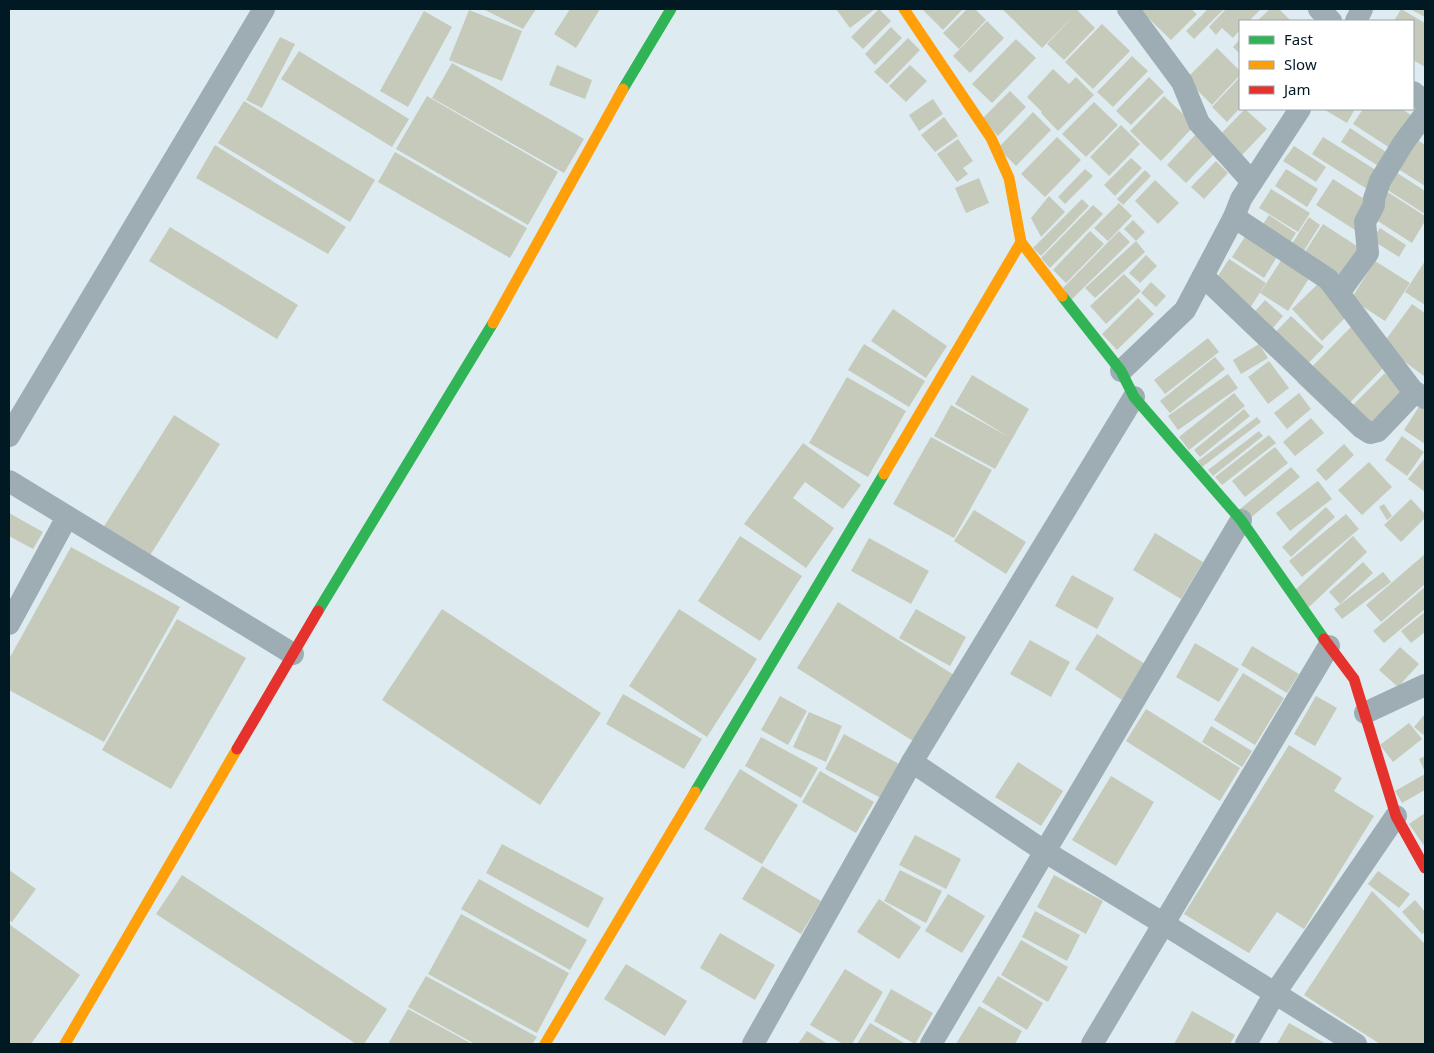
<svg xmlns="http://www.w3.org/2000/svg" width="1434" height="1053" font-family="'Noto Sans',sans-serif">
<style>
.building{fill:#c5caba}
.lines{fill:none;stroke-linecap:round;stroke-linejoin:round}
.street{stroke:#9dadb3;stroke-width:22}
.fast{stroke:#30b455;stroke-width:11}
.slow{stroke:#ff9f0a;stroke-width:11}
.jam{stroke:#e5322d;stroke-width:11}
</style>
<rect width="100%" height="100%" fill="#deecf2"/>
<g class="building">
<path d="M 483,9 L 536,9 L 523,29 Z"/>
<path d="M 570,9 L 600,9 L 576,48 L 554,34 Z"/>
<path d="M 836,9 L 875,9 L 850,28 Z"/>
<path d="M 879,9 L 891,21 L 863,49 L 851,37 Z"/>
<path d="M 922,9 L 963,9 L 943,30 Z"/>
<path d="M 967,9 L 975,9 L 986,20 L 959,49 L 943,33 Z"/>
<path d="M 1005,9 L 1080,9 L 1078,11 L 1095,28 L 1064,60 L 1047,44 L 1076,13 L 1042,48 L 1003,10 Z"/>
<path d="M 1139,9 L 1191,9 L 1197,14 L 1171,40 Z"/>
<path d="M 1208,9 L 1224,9 L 1194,39 L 1186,31 Z"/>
<path d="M 1226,9 L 1261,9 L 1249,21 L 1240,21 L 1240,30 L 1233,38 L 1222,28 L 1216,35 L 1209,27 Z"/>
<path d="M 1270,9 L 1279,9 L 1291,21 L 1257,21 Z"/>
<path d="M 1401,9 L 1425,23 L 1425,67 L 1413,60 L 1413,21 L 1394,21 Z"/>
<path d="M 1410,9 L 1425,9 L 1425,17 Z"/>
<path d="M 469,10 L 522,31 L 502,81 L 449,60 Z"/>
<path d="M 424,11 L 452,27 L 408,107 L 380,91 Z"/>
<path d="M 987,21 L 1004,38 L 970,73 L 953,56 Z"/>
<path d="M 1102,24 L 1130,51 L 1093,89 L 1065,62 Z"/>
<path d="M 891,27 L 902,38 L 875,65 L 865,54 Z"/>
<path d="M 280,37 L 295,44 L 262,108 L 246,100 Z"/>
<path d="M 908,38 L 920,50 L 887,84 L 874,72 Z"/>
<path d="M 1016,39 L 1036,58 L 992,103 L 972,84 Z"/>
<path d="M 1240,39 L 1240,54 L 1233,47 Z"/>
<path d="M 1217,48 L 1240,71 L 1240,75 L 1212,105 L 1186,79 Z"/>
<path d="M 299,51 L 409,119 L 392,147 L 281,79 Z"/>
<path d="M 1132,56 L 1148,71 L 1113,107 L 1097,92 Z"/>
<path d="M 452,63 L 584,139 L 564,173 L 432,98 Z"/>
<path d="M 557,65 L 592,80 L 585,99 L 549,85 Z"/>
<path d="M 910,65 L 927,81 L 906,102 L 889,86 Z"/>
<path d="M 1053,69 L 1069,84 L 1076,77 L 1094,95 L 1058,131 L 1041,113 L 1042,112 L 1027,97 Z"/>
<path d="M 1149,77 L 1164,92 L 1131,125 L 1116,111 Z"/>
<path d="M 1240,77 L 1240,108 L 1227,122 L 1212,107 Z"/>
<path d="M 1010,91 L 1026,107 L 998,136 L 982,119 Z"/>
<path d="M 427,96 L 558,172 L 528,225 L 396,149 Z"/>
<path d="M 1164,96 L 1195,125 L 1161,161 L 1130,131 Z"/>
<path d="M 933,99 L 943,114 L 919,131 L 909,115 Z"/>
<path d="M 244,101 L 375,180 L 350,222 L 218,143 Z"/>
<path d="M 1094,102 L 1118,125 L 1086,157 L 1062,134 Z"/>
<path d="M 1245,109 L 1267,129 L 1240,157 L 1219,136 Z"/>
<path d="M 1326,109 L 1355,109 L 1347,123 L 1325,110 Z"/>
<path d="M 1363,109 L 1402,109 L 1411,115 L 1390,148 L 1353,124 Z"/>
<path d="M 1033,112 L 1051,130 L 1016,166 L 998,148 Z"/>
<path d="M 944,117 L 958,136 L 935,152 L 921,135 Z"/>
<path d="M 1121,125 L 1140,144 L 1109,176 L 1090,157 Z"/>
<path d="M 1350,128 L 1389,154 L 1380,167 L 1341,142 Z"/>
<path d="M 1197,133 L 1216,152 L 1186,183 L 1167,165 Z"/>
<path d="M 1057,137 L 1081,160 L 1045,197 L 1021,174 Z"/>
<path d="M 1323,137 L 1379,172 L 1367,189 L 1312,154 Z"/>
<path d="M 1413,137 L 1425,145 L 1425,186 L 1395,167 Z"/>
<path d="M 958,139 L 973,161 L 963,168 L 968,174 L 957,182 L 937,154 Z"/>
<path d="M 215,145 L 346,227 L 328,254 L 196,178 Z"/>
<path d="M 1294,146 L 1326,167 L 1316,182 L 1283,161 Z"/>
<path d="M 395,152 L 527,228 L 510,258 L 378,182 Z"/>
<path d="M 1131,158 L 1142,168 L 1115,196 L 1104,185 Z"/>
<path d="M 1216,161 L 1228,173 L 1204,199 L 1191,187 Z"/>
<path d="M 1085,169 L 1093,176 L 1065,204 L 1058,197 Z"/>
<path d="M 1286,169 L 1318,189 L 1307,207 L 1275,186 Z"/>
<path d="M 1145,170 L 1151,176 L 1123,205 L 1117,199 Z"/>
<path d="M 1394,171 L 1425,191 L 1425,214 L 1383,187 Z"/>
<path d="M 979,178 L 989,203 L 966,213 L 955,188 Z"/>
<path d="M 1333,179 L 1372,204 L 1355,230 L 1316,205 Z"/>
<path d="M 1155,180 L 1179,203 L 1158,224 L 1135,201 Z"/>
<path d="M 1271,189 L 1310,213 L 1298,232 L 1259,208 Z"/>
<path d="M 1386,191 L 1425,216 L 1425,221 L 1412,243 L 1370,216 Z"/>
<path d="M 1049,196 L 1065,212 L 1041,237 L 1031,218 Z"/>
<path d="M 1082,199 L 1089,206 L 1041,256 L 1033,248 Z"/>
<path d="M 1119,203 L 1132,216 L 1108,241 L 1094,228 Z"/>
<path d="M 1093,205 L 1103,214 L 1050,268 L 1041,258 Z"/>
<path d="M 1269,215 L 1296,233 L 1287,247 L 1260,229 Z"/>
<path d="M 1309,217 L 1320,225 L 1300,257 L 1288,250 Z"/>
<path d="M 1133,220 L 1145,232 L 1136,241 L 1124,229 Z"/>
<path d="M 1323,224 L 1363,250 L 1343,281 L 1303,255 Z"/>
<path d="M 170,227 L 298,305 L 277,339 L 149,261 Z"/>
<path d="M 1380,228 L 1406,245 L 1399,257 L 1372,240 Z"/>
<path d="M 1090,231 L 1104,244 L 1066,283 L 1053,270 Z"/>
<path d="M 1119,231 L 1130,242 L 1071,300 L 1063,288 Z"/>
<path d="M 1248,232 L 1280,252 L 1264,278 L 1232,257 Z"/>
<path d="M 1136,241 L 1145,252 L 1095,298 L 1085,288 Z"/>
<path d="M 1146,255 L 1157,266 L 1140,283 L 1129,273 Z"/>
<path d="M 1284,256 L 1312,274 L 1288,311 L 1260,293 Z"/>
<path d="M 1229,259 L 1266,283 L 1245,316 L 1208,292 Z"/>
<path d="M 1375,261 L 1410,283 L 1385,321 L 1351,299 Z"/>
<path d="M 1425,261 L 1425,305 L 1405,292 Z"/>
<path d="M 1124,274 L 1141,291 L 1106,324 L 1090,306 Z"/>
<path d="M 1151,282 L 1166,296 L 1156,307 L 1141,293 Z"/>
<path d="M 1320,282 L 1350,313 L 1322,341 L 1292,309 Z"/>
<path d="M 1138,298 L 1154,314 L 1117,350 L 1102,334 Z"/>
<path d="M 1265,300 L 1283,316 L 1268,334 L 1249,318 Z"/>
<path d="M 1412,304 L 1425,313 L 1424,376 L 1382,345 Z"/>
<path d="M 893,309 L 947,346 L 926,378 L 871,341 Z"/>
<path d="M 1291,316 L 1324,347 L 1296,376 L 1264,344 Z"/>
<path d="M 1351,327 L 1388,363 L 1335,418 L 1297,382 Z"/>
<path d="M 1208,338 L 1219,352 L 1165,394 L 1154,380 Z"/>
<path d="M 864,344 L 925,381 L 909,407 L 848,370 Z"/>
<path d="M 1259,344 L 1268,358 L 1241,374 L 1233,360 Z"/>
<path d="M 1215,357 L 1225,369 L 1170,413 L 1160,401 Z"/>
<path d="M 1269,361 L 1289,388 L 1268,404 L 1248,377 Z"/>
<path d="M 1385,373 L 1409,398 L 1375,430 L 1352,406 Z"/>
<path d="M 1228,374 L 1238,388 L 1178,430 L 1168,416 Z"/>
<path d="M 972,375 L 1029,409 L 995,469 L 934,436 L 951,405 L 1009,437 L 955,404 Z"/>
<path d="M 847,377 L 906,411 L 868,477 L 809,443 Z"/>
<path d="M 1234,393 L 1245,406 L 1189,450 L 1179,437 Z"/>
<path d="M 1299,393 L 1311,409 L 1287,429 L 1274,413 Z"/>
<path d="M 1422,402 L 1425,404 L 1425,444 L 1404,430 Z"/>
<path d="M 1244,409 L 1250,416 L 1200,457 L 1194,450 Z"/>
<path d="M 174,415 L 220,444 L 149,557 L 103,528 Z"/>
<path d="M 1257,417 L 1261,422 L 1202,467 L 1198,461 Z"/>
<path d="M 1311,418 L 1324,433 L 1295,456 L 1283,442 Z"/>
<path d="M 1259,431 L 1263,436 L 1213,476 L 1208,470 Z"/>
<path d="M 1269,435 L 1276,443 L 1222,485 L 1215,477 Z"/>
<path d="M 1402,436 L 1424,452 L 1407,476 L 1385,460 Z"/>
<path d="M 931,437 L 992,470 L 954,538 L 893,504 Z"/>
<path d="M 803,443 L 861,485 L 843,509 L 805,482 L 793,498 L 834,528 L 806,568 L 744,524 Z"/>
<path d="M 1344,444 L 1354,455 L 1326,481 L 1316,470 Z"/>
<path d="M 1275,447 L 1288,463 L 1245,497 L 1232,481 Z"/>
<path d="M 1425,458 L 1425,492 L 1408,479 Z"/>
<path d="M 1369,462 L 1392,487 L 1362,515 L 1338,490 Z"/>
<path d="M 1291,467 L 1300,477 L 1249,519 L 1240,509 Z"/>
<path d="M 1318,481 L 1332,499 L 1290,531 L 1276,513 Z"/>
<path d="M 1411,499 L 1425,514 L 1425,518 L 1401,542 L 1384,525 Z"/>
<path d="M 1384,504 L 1392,516 L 1387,520 L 1379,507 Z"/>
<path d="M 1326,507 L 1335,517 L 1291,557 L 1282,547 Z"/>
<path d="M 974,510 L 1026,542 L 1006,574 L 954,541 Z"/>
<path d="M 9,513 L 43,532 L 33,549 L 9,536 Z"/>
<path d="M 1346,514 L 1359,529 L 1302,577 L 1289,561 Z"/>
<path d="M 1155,533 L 1203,562 L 1181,599 L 1133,570 Z"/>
<path d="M 740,536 L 802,576 L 760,641 L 698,601 Z"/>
<path d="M 1353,536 L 1367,552 L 1309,607 L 1294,591 Z"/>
<path d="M 869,538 L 929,571 L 911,604 L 851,571 Z"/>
<path d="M 71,547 L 180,607 L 104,742 L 9,690 L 9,659 Z"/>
<path d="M 1425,554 L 1425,584 L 1381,622 L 1366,605 Z"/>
<path d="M 1363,562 L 1373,573 L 1340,604 L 1329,592 Z"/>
<path d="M 1383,572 L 1391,582 L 1342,619 L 1334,609 Z"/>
<path d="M 1072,575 L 1114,598 L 1097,629 L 1055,606 Z"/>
<path d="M 1425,587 L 1425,609 L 1384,643 L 1373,631 Z"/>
<path d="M 838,602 L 954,675 L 913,741 L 797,668 Z"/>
<path d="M 442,609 L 601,713 L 540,805 L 382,700 Z"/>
<path d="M 679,609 L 757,659 L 707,737 L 629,686 Z"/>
<path d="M 916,609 L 966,637 L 950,666 L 899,638 Z"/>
<path d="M 1425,612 L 1425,632 L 1411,643 L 1401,631 Z"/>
<path d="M 177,619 L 246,658 L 171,789 L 102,750 Z"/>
<path d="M 1097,634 L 1145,664 L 1122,700 L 1075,669 Z"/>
<path d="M 1030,640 L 1070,662 L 1051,697 L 1010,674 Z"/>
<path d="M 1195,643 L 1239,669 L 1219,702 L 1176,677 Z"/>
<path d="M 1252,646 L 1299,674 L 1287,693 L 1241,665 Z"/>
<path d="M 1400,647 L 1419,664 L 1398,687 L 1379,670 Z"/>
<path d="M 1243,673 L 1284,698 L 1255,745 L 1214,720 Z"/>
<path d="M 623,694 L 702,739 L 684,769 L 606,724 Z"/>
<path d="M 780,696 L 807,711 L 788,745 L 761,730 Z"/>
<path d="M 1316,696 L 1337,708 L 1315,746 L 1294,734 Z"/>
<path d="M 1146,709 L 1240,768 L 1220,801 L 1126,741 Z"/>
<path d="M 809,712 L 842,726 L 826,762 L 793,747 Z"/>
<path d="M 1425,714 L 1425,736 L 1414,727 Z"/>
<path d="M 1409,723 L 1422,739 L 1393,762 L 1380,745 Z"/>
<path d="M 1211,726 L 1252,751 L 1242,767 L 1202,742 Z"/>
<path d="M 844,734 L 901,765 L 883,799 L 825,769 Z"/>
<path d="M 761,737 L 818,768 L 801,798 L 745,766 Z"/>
<path d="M 1289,745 L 1342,778 L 1334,791 L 1374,816 L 1304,929 L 1277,912 L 1249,953 L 1184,914 Z"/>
<path d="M 1425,756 L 1425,772 L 1419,759 Z"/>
<path d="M 1018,762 L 1063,791 L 1041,826 L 995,797 Z"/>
<path d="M 740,769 L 798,805 L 762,864 L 704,829 Z"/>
<path d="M 820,771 L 874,802 L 856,833 L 802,802 Z"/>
<path d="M 1425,774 L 1425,790 L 1402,803 L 1395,791 Z"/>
<path d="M 1111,776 L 1154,802 L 1116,866 L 1072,840 Z"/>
<path d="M 1425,813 L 1425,847 L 1409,824 Z"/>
<path d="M 915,835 L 961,859 L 946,889 L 899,865 Z"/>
<path d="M 502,844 L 604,898 L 588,928 L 486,873 Z"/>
<path d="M 762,866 L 821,901 L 801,934 L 742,899 Z"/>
<path d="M 9,870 L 36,889 L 12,922 L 9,920 Z"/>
<path d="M 900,870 L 942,891 L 926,923 L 884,901 Z"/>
<path d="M 1378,871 L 1410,894 L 1399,908 L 1368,884 Z"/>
<path d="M 182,875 L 387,1009 L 364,1044 L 356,1044 L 156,914 Z"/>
<path d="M 1054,875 L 1103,901 L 1086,934 L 1037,907 Z"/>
<path d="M 479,879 L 587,940 L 570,970 L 461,909 Z"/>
<path d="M 1372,891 L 1425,944 L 1425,1044 L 1380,1044 L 1304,995 Z"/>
<path d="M 948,894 L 985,916 L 962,953 L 925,931 Z"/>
<path d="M 879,899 L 921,927 L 899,959 L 857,932 Z"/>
<path d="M 1415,900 L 1425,912 L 1425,932 L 1422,934 L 1402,912 Z"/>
<path d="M 1035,911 L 1080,935 L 1067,961 L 1022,937 Z"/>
<path d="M 461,914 L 569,973 L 537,1033 L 428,974 Z"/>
<path d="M 9,924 L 80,975 L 31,1044 L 9,1044 Z"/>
<path d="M 720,933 L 775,965 L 755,1000 L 700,968 Z"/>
<path d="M 1021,940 L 1068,967 L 1048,1002 L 1001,975 Z"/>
<path d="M 626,964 L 687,1001 L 665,1036 L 604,999 Z"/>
<path d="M 845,969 L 883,992 L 852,1044 L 843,1044 L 810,1025 Z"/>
<path d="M 426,976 L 537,1037 L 532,1044 L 475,1044 L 408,1007 Z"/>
<path d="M 998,976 L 1043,1003 L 1027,1030 L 982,1002 Z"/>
<path d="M 891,989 L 933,1013 L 915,1044 L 874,1021 Z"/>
<path d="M 979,1006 L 1022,1031 L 1015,1044 L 956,1044 Z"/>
<path d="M 408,1009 L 472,1044 L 388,1044 Z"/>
<path d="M 1192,1011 L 1235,1035 L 1230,1044 L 1174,1044 Z"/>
<path d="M 870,1023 L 906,1044 L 857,1044 Z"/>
<path d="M 1289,1023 L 1326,1044 L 1277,1044 Z"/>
<path d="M 807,1031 L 828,1044 L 798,1044 Z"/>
</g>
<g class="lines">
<g class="street">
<path d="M 1128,9 L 1182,82 L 1199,123 L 1252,182"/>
<path d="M 1319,9 L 1331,21"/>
<path d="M 1356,21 L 1362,9"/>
<path d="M 1413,92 L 1425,102"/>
<path d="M 1234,217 L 1328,279 L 1413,391 L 1425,398"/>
<path d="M 1203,276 L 1362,428 L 1370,433 L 1378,431 L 1415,392"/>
<path d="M 1339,293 L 1368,253 L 1365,222 L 1374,205 L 1374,199 L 1380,181 L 1404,142 L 1425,114"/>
<path d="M 1121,371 L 1185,310 L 1234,217 L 1241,199 L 1300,109"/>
<path d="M 9,436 L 264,9"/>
<path d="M 9,481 L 293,654"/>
<path d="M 9,624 L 67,517"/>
<path d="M 1365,713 L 1425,685"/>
<path d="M 912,762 L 1044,851 L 1164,924 L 1356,1044"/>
<path d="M 753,1044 L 912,762 L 1134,397"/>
<path d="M 931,1044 L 1241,520"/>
<path d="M 1092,1044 L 1329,646"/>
<path d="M 1246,1044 L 1275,993 L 1396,816"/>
</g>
<g class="fast">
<path d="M 623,89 L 671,9"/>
<path d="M 1062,296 L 1121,371 L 1134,397 L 1241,520 L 1324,639"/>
<path d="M 318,611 L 493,323"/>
<path d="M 695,792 L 884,474"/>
</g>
<g class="slow">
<path d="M 904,9 L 991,138 L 1009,178 L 1021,242 L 1062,296"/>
<path d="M 493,323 L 623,89"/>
<path d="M 884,474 L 1021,242"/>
<path d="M 65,1044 L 237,749"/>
<path d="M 545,1044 L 695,792"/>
</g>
<g class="jam">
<path d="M 1324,639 L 1354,679 L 1396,816 L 1425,868"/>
<path d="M 237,749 L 318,611"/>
</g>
</g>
<rect width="1434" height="1053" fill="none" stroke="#001922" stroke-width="20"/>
<rect x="1239" y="20" width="175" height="90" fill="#ffffff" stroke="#99a3a7"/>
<rect x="1249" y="36" width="25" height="8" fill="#30b455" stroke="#99a3a7"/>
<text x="1284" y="45" font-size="15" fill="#001922">Fast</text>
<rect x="1249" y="61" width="25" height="8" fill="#ff9f0a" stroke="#99a3a7"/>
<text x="1284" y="70" font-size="15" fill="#001922">Slow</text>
<rect x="1249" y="86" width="25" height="8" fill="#e5322d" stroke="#99a3a7"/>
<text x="1284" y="95" font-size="15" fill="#001922">Jam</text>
</svg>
